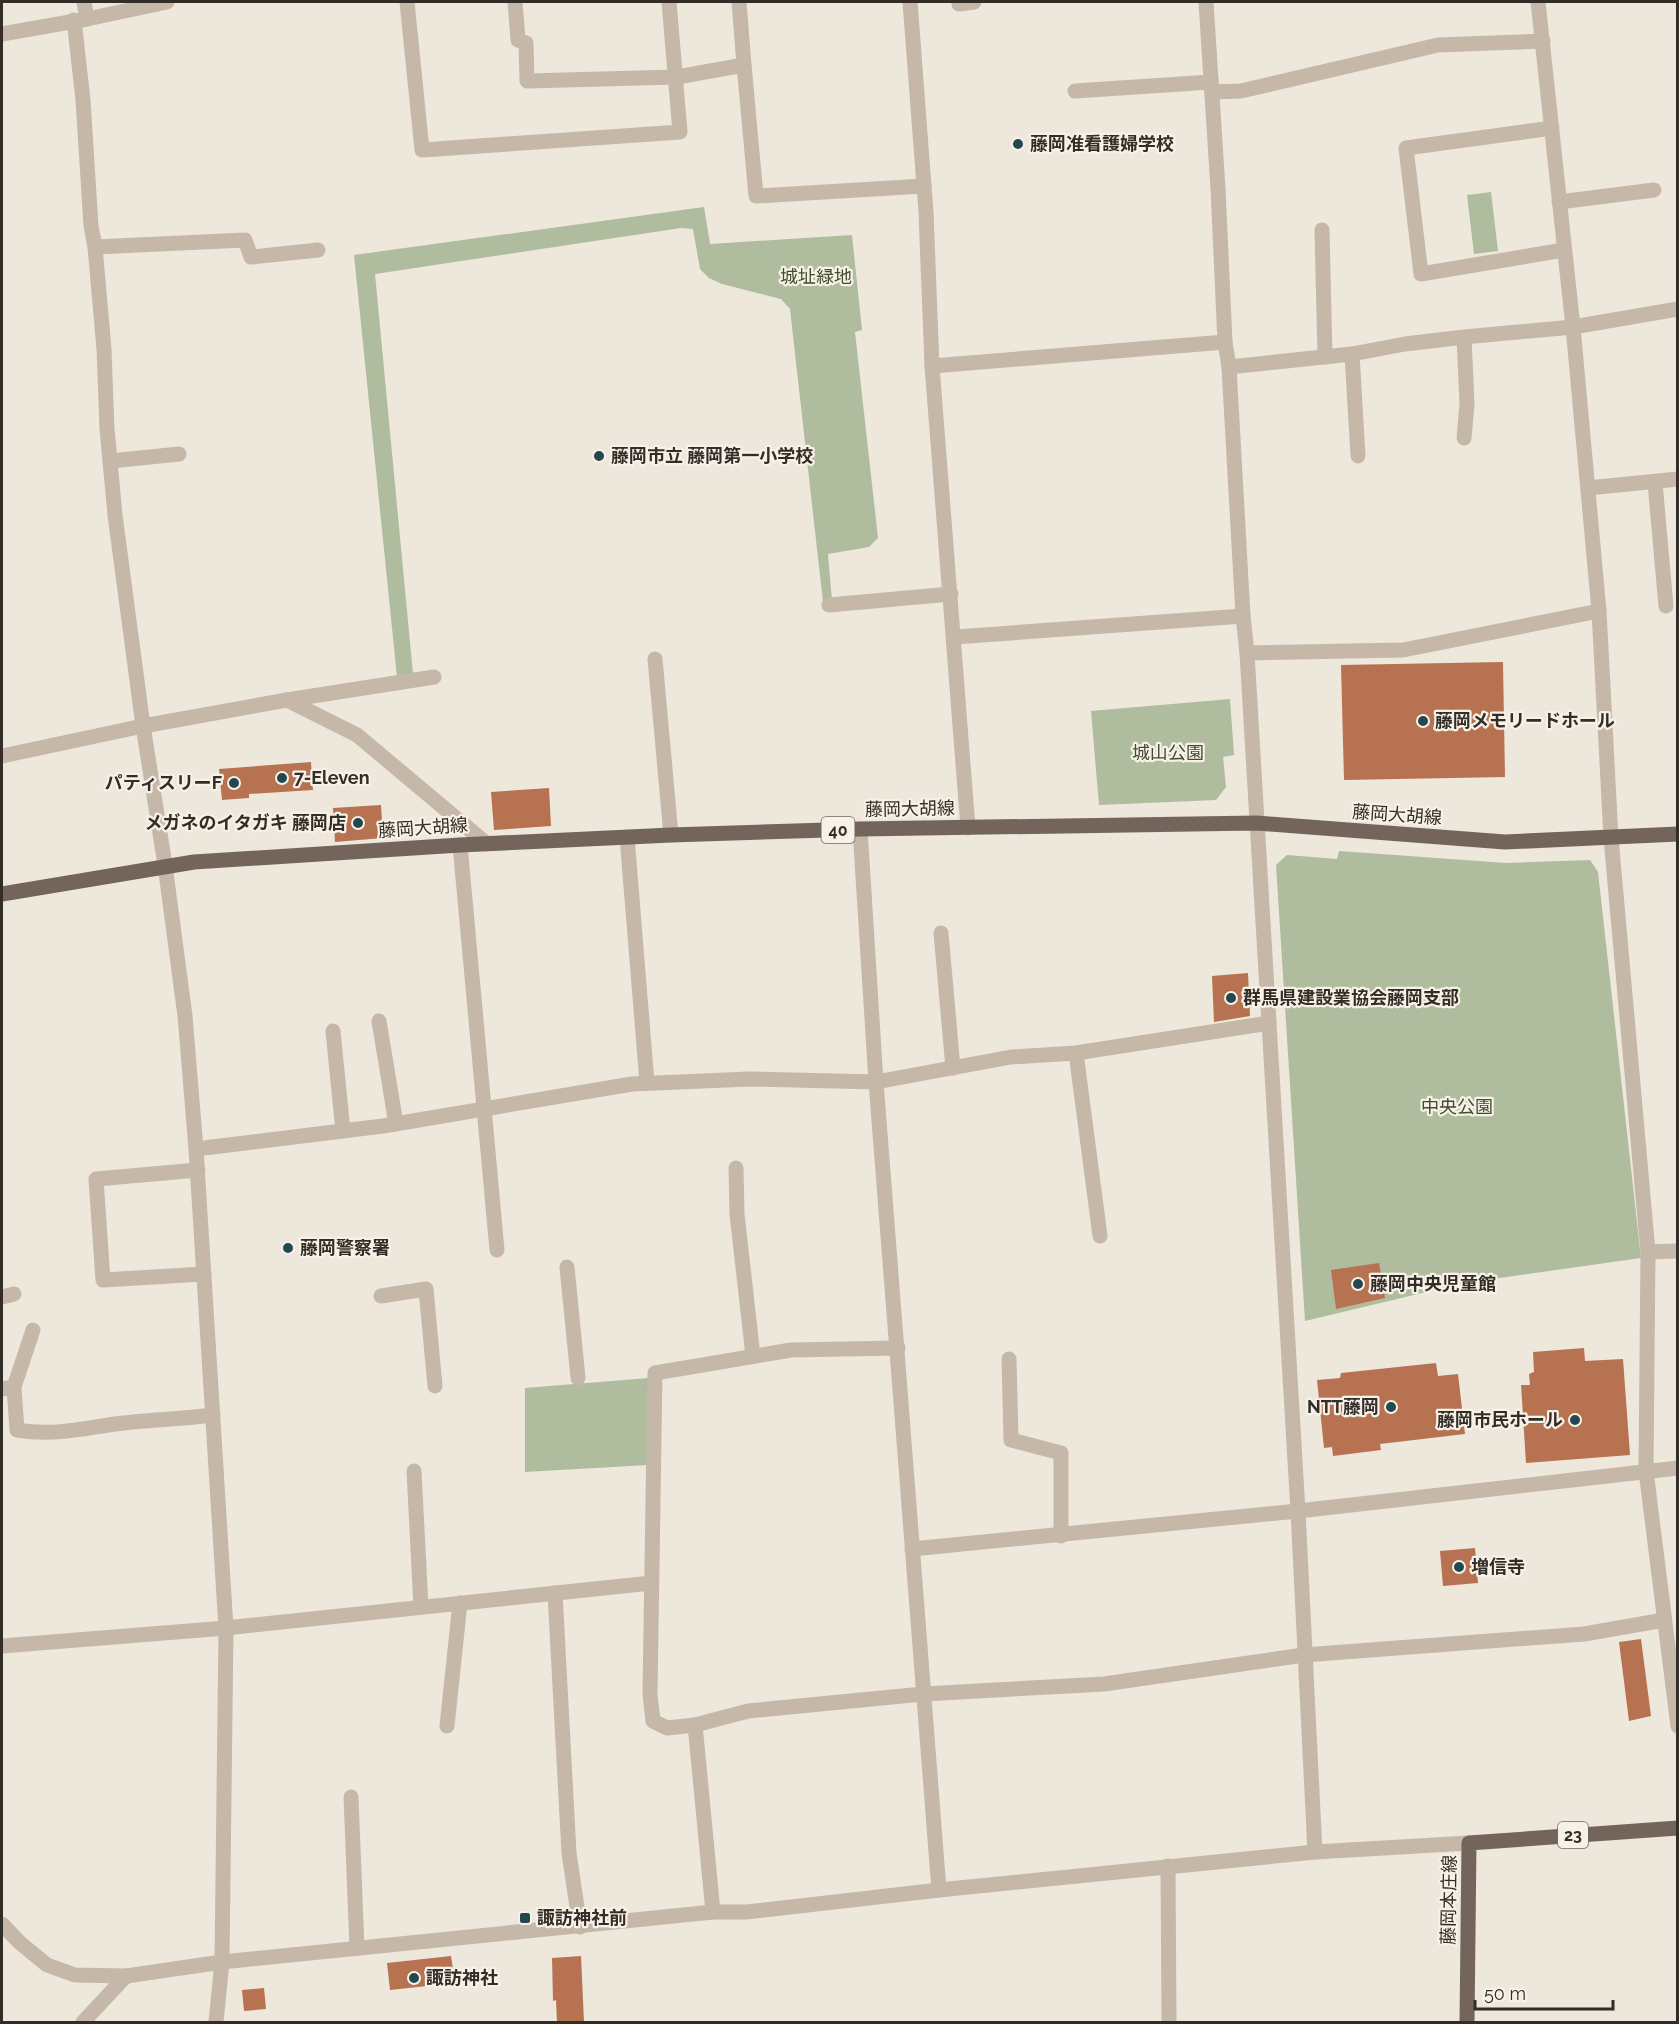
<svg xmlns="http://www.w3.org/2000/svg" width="1679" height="2024" font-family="Raleway,'Noto Sans JP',sans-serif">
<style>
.green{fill:#afbc9d}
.building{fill:#b77351}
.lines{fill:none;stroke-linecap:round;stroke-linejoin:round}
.minor{stroke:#c5b8a9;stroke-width:15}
.major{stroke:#73655b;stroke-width:15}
.poi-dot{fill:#234850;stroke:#f7f1e7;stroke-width:2}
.labels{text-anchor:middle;stroke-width:4.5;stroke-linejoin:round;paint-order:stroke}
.shield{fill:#f7f1e7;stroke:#6e6861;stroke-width:1.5}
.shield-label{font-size:16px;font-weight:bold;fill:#332d28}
.poi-label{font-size:18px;font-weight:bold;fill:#332d28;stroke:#f7f1e7;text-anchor:start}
.park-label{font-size:18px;fill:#404e2f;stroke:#f7f1e7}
.street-label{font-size:18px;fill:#332d28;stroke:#f7f1e7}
</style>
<rect width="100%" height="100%" fill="#eee7dc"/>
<g class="green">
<path d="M 1491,192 L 1498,251 L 1474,254 L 1467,195 Z"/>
<path d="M 704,207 L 710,244 L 852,235 L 862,330 L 855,332 L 878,538 L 869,547 L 828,554 L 832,601 L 823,602 L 790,309 L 781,299 L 722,284 L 709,278 L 700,269 L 693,229 L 681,228 L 375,274 L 413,674 L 397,677 L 354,255 Z"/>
<path d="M 1230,699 L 1234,755 L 1223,757 L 1226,787 L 1216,800 L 1099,805 L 1091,711 Z"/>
<path d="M 1339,851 L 1506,863 L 1590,860 L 1598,872 L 1641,1258 L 1464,1283 L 1305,1321 L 1276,865 L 1287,855 L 1337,859 Z"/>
<path d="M 649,1378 L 648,1465 L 525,1472 L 525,1388 Z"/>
</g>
<g class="building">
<path d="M 1503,662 L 1505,777 L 1344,780 L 1341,665 Z"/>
<path d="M 311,762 L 313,790 L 249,794 L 249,798 L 222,800 L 219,769 Z"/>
<path d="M 549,788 L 551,826 L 494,830 L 491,792 Z"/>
<path d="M 381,805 L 383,838 L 335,842 L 333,808 Z"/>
<path d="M 1248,973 L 1250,1016 L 1214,1022 L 1212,976 Z"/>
<path d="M 1379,1263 L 1385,1298 L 1336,1309 L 1331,1270 Z"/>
<path d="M 1584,1348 L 1585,1361 L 1623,1359 L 1630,1455 L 1526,1463 L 1521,1385 L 1530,1385 L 1529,1374 L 1534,1372 L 1533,1352 Z"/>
<path d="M 1436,1363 L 1438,1376 L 1458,1374 L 1465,1434 L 1380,1444 L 1381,1450 L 1333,1456 L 1332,1447 L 1324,1448 L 1317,1380 L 1340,1378 L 1341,1373 Z"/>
<path d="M 1475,1548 L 1478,1583 L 1443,1586 L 1440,1551 Z"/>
<path d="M 1641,1639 L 1651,1716 L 1629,1721 L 1619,1642 Z"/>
<path d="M 451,1956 L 455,1983 L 390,1990 L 387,1963 Z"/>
<path d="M 581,1956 L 584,2022 L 557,2022 L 556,2000 L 553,2001 L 552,1958 Z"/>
<path d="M 264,1988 L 266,2009 L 244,2011 L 242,1990 Z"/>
</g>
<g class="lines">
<g class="minor">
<path d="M 84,2 L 87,19"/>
<path d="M 407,2 L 422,150 L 680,132 L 669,2"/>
<path d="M 515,2 L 518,40 L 526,43 L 527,81 L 677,77 L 744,65 L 756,196 L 924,186"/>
<path d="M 739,2 L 744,65"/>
<path d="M 910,2 L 926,212 L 932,366 L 968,828"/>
<path d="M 959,2 L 959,4 L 974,2"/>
<path d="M 1206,2 L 1218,189 L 1225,342 L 1229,367 L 1243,616 L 1247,653 L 1298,1511 L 1315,1852"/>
<path d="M 1538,2 L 1573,327 L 1599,611 L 1611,838 L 1648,1252 L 1646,1471 L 1678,1726"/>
<path d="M 74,20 L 83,100 L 91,226 L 95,247 L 104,349 L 107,429 L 115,515 L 143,726 L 165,865 L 185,1016 L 196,1149 L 226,1628 L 222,1962 L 216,2022"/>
<path d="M 2,34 L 87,19 L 167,2"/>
<path d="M 1075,91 L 1211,82"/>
<path d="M 1212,92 L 1241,91 L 1438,45 L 1543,41"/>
<path d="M 1552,128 L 1406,148 L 1421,274 L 1564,250"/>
<path d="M 1559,202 L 1654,190"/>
<path d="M 1322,230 L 1325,357"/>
<path d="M 95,247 L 245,240 L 251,257 L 318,250"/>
<path d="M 1464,337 L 1467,404 L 1464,438"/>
<path d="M 1352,354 L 1358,456"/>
<path d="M 932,366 L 1225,342"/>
<path d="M 1229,367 L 1352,354 L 1405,344 L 1464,337 L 1573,327 L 1678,309"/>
<path d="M 111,461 L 179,454"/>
<path d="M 1655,483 L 1666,606"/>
<path d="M 1588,488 L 1678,479"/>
<path d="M 829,605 L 951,594"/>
<path d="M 955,637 L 1243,616"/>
<path d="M 1247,653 L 1403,650 L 1599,611"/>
<path d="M 655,659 L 671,835"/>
<path d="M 287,700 L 434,677"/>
<path d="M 2,756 L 143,726 L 287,700 L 357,735 L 487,844"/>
<path d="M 860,829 L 876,1082 L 939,1890"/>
<path d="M 627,837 L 647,1083"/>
<path d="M 460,845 L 497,1250"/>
<path d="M 941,933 L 953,1068"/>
<path d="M 379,1021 L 396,1124"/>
<path d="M 333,1031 L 343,1131"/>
<path d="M 1076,1053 L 1100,1236"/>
<path d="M 196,1149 L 383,1126 L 632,1084 L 749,1079 L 876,1082 L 1011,1057 L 1076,1053 L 1269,1023"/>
<path d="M 736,1168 L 737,1214 L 753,1356"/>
<path d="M 198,1170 L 96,1179 L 103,1280 L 204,1274"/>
<path d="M 1648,1252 L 1678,1251"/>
<path d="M 567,1267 L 578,1378"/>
<path d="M 381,1296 L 426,1289 L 435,1386"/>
<path d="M 2,1297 L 14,1294"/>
<path d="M 898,1348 L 791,1350 L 655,1373 L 650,1694 L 653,1721 L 667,1728 L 695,1725 L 748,1711 L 923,1694 L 1104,1684 L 1304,1655 L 1584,1634 L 1664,1620"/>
<path d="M 1009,1359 L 1011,1440 L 1061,1453 L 1061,1536"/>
<path d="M 14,1387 L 33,1330"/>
<path d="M 2,1389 L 14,1387 L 17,1430 C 53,1436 80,1429 115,1424 C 148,1420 181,1419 213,1415"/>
<path d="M 414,1471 L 421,1607"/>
<path d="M 912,1549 L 1298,1511 L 1678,1468"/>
<path d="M 555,1593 L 569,1853 L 580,1927"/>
<path d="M 2,1646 L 226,1628 L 651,1583"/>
<path d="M 695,1725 L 713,1912"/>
<path d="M 447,1726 L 460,1603"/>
<path d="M 351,1797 L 357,1948"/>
<path d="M 1168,1866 L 1169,2022"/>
<path d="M 2,1924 L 19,1942 L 47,1965 L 75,1975 L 126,1976 L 222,1962 L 713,1912 L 747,1912 L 939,1890 L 1315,1852 L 1469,1843"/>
<path d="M 83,2022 L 126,1976"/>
</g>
<g class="major">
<path d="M 2,894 L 194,862 L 460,845 L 671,835 L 860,829 L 1257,823 L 1505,842 L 1678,834"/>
<path d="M 1467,2022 L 1469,1843 L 1678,1828"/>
</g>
</g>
<g class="poi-dot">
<circle cx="1018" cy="144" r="6"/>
<circle cx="599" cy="456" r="6"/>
<circle cx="1423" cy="721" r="6"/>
<circle cx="282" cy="778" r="6"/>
<circle cx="234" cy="783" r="6"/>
<circle cx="358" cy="823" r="6"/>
<circle cx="1231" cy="998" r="6"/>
<circle cx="288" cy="1248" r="6"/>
<circle cx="1358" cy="1284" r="6"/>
<circle cx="1391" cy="1407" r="6"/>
<circle cx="1575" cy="1420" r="6"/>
<circle cx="1459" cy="1567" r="6"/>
<rect x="519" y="1912" width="12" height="12" rx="3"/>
<circle cx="414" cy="1978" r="6"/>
</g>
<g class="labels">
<g class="shield">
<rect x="821.5" y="817" width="33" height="26" rx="4.5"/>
<rect x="1558" y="1822" width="30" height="26" rx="4.5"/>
</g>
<g class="shield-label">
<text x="838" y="836">40</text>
<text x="1573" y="1841">23</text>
</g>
<g class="poi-label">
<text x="1030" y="150">藤岡准看護婦学校</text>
<text x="611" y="462">藤岡市立 藤岡第一小学校</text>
<text x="1435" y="727">藤岡メモリードホール</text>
<text x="294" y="784">7-Eleven</text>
<text x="222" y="789" text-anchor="end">パティスリーF</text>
<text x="346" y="829" text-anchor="end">メガネのイタガキ 藤岡店</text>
<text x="1243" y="1004">群馬県建設業協会藤岡支部</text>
<text x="300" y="1254">藤岡警察署</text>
<text x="1370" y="1290">藤岡中央児童館</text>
<text x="1379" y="1413" text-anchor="end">NTT藤岡</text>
<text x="1563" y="1426" text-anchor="end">藤岡市民ホール</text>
<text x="1471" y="1573">増信寺</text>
<text x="537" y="1924">諏訪神社前</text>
<text x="426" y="1984">諏訪神社</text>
</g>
<g class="park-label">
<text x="816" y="283">城址緑地</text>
<text x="1168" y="759">城山公園</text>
<text x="1457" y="1113">中央公園</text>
</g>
<g class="street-label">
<text transform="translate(910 809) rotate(-1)" y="6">藤岡大胡線</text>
<text transform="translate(1397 815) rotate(4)" y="6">藤岡大胡線</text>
<text transform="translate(423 828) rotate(-4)" y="6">藤岡大胡線</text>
<text transform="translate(1449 1900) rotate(-89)" y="6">藤岡本庄線</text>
</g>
</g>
<rect width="1679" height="2024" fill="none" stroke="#332d28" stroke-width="6"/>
<path d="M1475 2000v9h138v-9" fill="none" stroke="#332d28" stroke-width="3"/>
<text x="1484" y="2000" font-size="18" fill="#332d28" stroke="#f7f1e7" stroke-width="4.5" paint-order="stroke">50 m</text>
</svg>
